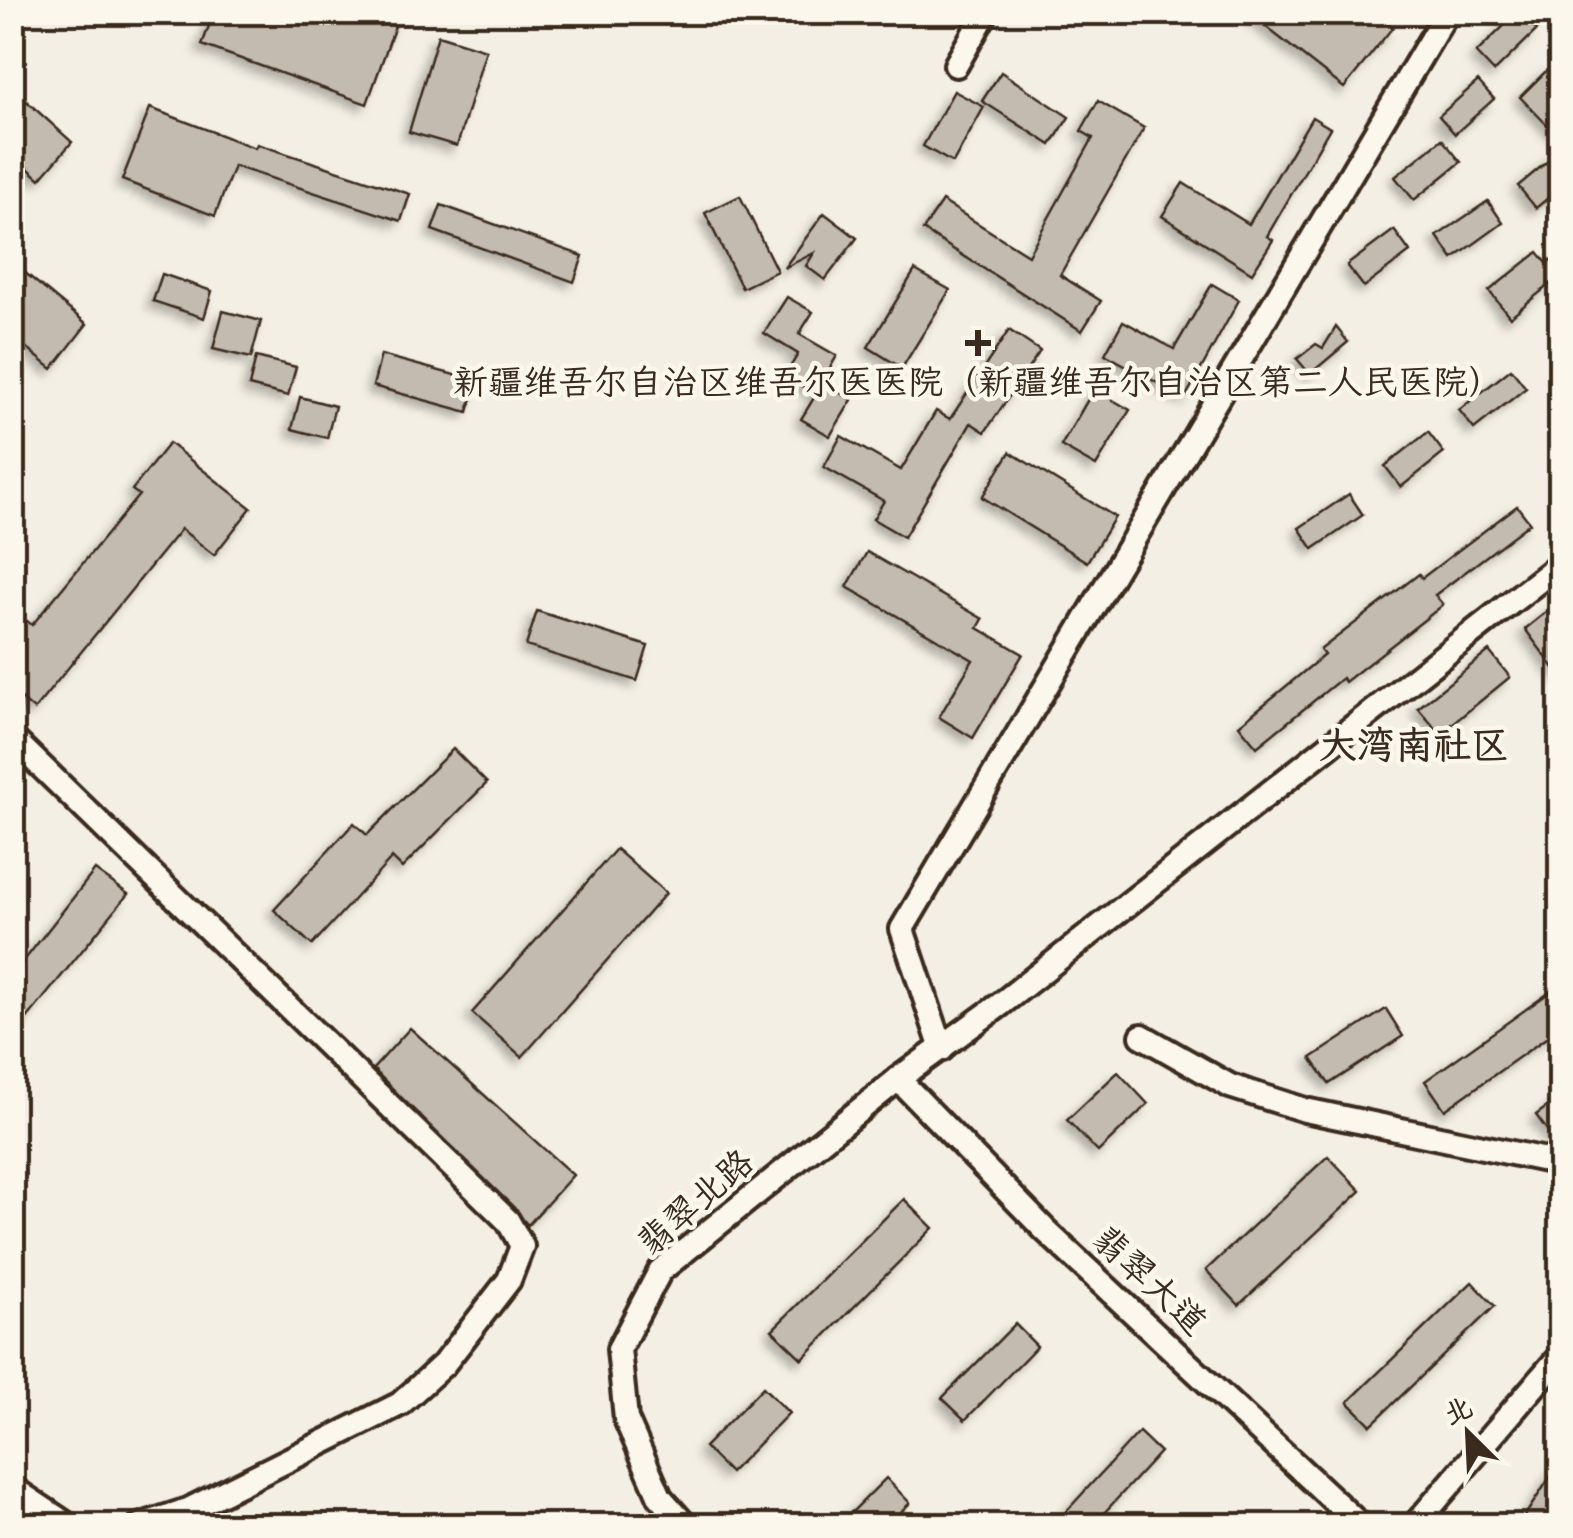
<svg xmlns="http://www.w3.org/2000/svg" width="1573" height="1538" font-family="Itim,'LXGW WenKai TC',sans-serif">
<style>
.building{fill:#c3bbb0;stroke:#3b2a1e;stroke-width:2.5;filter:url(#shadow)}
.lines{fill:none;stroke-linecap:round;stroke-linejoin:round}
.minor-casing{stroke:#3b2a1e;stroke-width:30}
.minor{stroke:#fbf7ec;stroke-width:22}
.poi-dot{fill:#3b2a1e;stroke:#fbf7ec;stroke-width:4}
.labels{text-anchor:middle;stroke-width:9;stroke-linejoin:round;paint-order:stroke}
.poi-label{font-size:35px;fill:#3b2a1e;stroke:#fbf7ec}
.street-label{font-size:35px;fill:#3b2a1e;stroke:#fbf7ec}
.neighbourhood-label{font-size:38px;font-weight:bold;fill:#3b2a1e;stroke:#fbf7ec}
</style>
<defs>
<filter id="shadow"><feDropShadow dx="-6" dy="6" stdDeviation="5" flood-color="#0004"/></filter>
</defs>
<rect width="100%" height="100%" fill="#f3efe4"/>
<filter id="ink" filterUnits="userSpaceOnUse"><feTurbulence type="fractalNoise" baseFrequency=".01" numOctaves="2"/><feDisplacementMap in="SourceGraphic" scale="20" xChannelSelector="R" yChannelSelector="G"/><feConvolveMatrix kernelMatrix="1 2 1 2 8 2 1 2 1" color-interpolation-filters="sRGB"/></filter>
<g filter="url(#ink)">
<g class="building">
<path d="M 214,12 L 400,12 L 367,104 L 202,45 Z"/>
<path d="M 1247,12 L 1375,12 L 1393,27 L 1344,88 Z"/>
<path d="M 1518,12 L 1537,30 L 1494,72 L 1476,53 Z"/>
<path d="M 438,35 L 486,50 L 457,146 L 409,132 Z"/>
<path d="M 1549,68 L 1560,79 L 1560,138 L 1520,97 Z"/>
<path d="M 1001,72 L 1069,117 L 1051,145 L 982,101 Z"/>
<path d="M 1478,81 L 1494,99 L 1455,134 L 1439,116 Z"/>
<path d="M 12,88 L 72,142 L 40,179 L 12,154 Z"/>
<path d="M 954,91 L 984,107 L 953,163 L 923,146 Z"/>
<path d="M 1098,101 L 1144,128 L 1060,275 L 1101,301 L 1082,331 L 923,230 L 942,201 L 1028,255 L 1093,138 L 1081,131 Z"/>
<path d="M 150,108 L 255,148 L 257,144 L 410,194 L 401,221 L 234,166 L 215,216 L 122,180 Z"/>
<path d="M 1312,117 L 1330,128 L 1267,236 L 1273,240 L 1252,273 L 1162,216 L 1183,183 L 1249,224 Z"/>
<path d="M 1442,139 L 1461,162 L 1414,200 L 1395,177 Z"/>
<path d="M 1560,151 L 1560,188 L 1536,208 L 1518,186 Z"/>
<path d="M 740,196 L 777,271 L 742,288 L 705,213 Z"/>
<path d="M 1488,201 L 1503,223 L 1453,259 L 1437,236 Z"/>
<path d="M 441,205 L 583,256 L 574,282 L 432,230 Z"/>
<path d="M 824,213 L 857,238 L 825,280 L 806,266 L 814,253 L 784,268 Z"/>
<path d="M 1394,230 L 1410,252 L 1364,287 L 1347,265 Z"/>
<path d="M 1538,252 L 1547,263 L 1560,253 L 1560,276 L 1510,317 L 1489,291 Z"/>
<path d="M 12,262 L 87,324 L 52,369 L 12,336 Z"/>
<path d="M 915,270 L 950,290 L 902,368 L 868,347 Z"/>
<path d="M 162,274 L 212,291 L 204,318 L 153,301 Z"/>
<path d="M 1212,284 L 1239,300 L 1185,398 L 1105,354 L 1123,321 L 1174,349 Z"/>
<path d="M 787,297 L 813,312 L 799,334 L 837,356 L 815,393 L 785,376 L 798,354 L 764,333 Z"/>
<path d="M 223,311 L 261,321 L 251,358 L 213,349 Z"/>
<path d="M 1336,327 L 1348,342 L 1310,374 L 1297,359 L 1316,344 L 1323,348 Z"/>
<path d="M 1009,330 L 1040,351 L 985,432 L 971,423 L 904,537 L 873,519 L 884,501 L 824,467 L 841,436 L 901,470 L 936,411 L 950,419 Z"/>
<path d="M 381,355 L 477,381 L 468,412 L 373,386 Z"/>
<path d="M 256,357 L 296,367 L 288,396 L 249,386 Z"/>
<path d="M 1511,369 L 1526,388 L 1474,429 L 1459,410 Z"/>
<path d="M 823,383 L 852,400 L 830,436 L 801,419 Z"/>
<path d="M 1094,389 L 1130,410 L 1096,466 L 1061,446 Z"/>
<path d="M 300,397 L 335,406 L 327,438 L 292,429 Z"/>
<path d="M 1428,432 L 1444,453 L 1401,487 L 1385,466 Z"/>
<path d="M 169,443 L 251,508 L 214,555 L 181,529 L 34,710 L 12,691 L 12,638 L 27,621 L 32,625 L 139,495 L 132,490 Z"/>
<path d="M 1010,452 L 1115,517 L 1087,562 L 982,497 Z"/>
<path d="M 1349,494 L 1363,515 L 1313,549 L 1299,528 Z"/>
<path d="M 1517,506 L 1530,523 L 1435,595 L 1443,605 L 1345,682 L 1342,678 L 1257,747 L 1239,725 L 1324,655 L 1320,650 L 1419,574 L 1422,578 Z"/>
<path d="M 867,552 L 983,619 L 978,628 L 1023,654 L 973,738 L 939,717 L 973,660 L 847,587 Z"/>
<path d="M 1560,601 L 1560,676 L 1525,629 Z"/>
<path d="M 537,611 L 648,646 L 637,681 L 526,646 Z"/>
<path d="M 1489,651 L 1510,677 L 1440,734 L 1418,708 Z"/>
<path d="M 453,749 L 487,783 L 402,868 L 392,858 L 312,945 L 274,910 L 354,823 L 367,835 Z"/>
<path d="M 616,849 L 666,893 L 522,1057 L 472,1013 Z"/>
<path d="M 95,870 L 128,894 L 12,1037 L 12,976 Z"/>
<path d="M 1560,985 L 1560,1028 L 1445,1110 L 1425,1081 Z"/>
<path d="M 1386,1009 L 1403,1036 L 1329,1084 L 1311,1058 Z"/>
<path d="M 410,1028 L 573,1175 L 528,1225 L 373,1069 Z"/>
<path d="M 1118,1072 L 1148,1104 L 1098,1152 L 1067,1120 Z"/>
<path d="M 1560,1097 L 1560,1148 L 1536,1115 Z"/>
<path d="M 1328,1156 L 1361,1191 L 1239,1305 L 1206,1270 Z"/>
<path d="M 904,1199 L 933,1228 L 802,1359 L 772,1330 Z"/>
<path d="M 1472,1282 L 1495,1306 L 1371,1425 L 1348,1402 Z"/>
<path d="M 1015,1324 L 1037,1346 L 965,1420 L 942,1398 Z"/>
<path d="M 763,1387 L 789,1413 L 730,1473 L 704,1447 Z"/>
<path d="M 1139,1432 L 1160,1452 L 1092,1526 L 1072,1526 L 1062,1516 Z"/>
<path d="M 1560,1462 L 1560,1520 L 1557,1526 L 1518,1526 Z"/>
<path d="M 886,1478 L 910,1503 L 887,1526 L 838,1526 Z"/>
</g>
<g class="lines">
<defs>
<g id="minor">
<path d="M 956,65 L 986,12"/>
<path d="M 12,738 L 508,1221 L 522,1246 L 509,1280 L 444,1364 L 400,1404 L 188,1510 L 139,1526"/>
<path d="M 1142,1036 L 1230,1086 L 1305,1110 L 1560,1163"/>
<path d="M 942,1049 L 902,929 L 1447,12"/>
<path d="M 898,1079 L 1046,1231 L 1361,1526"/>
<path d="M 12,1488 L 69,1526"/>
<path d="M 686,1526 L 660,1497 L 626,1419 L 619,1349 L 660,1271 L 898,1079 L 1001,1004 L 1560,564"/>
<path d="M 1414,1526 L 1560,1356"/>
</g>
</defs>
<use href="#minor" class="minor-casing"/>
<use href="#minor" class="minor"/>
</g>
</g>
<path class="poi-dot" d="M973 328h10v10h10v10h-10v10h-10v-10h-10v-10h10z"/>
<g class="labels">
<g class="poi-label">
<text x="978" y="394">新疆维吾尔自治区维吾尔医医院（新疆维吾尔自治区第二人民医院）</text>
</g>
<g class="street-label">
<text transform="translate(695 1202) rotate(-41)" y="12">翡翠北路</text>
<text transform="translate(1150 1280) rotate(43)" y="12">翡翠大道</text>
</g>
<g class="neighbourhood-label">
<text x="1414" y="758">大湾南社区</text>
</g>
</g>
<rect width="1573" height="1538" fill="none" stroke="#fbf7ec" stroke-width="50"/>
<rect x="25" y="25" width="1523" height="1488" fill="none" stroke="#3b2a1e" stroke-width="4" filter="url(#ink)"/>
<g transform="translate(1468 1433) rotate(336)" stroke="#fbf7ec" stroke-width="8" paint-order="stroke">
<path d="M0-8L18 38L0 25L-18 38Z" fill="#3b2a1e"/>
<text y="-15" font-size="28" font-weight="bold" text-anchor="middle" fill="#3b2a1e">北</text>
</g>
</svg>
